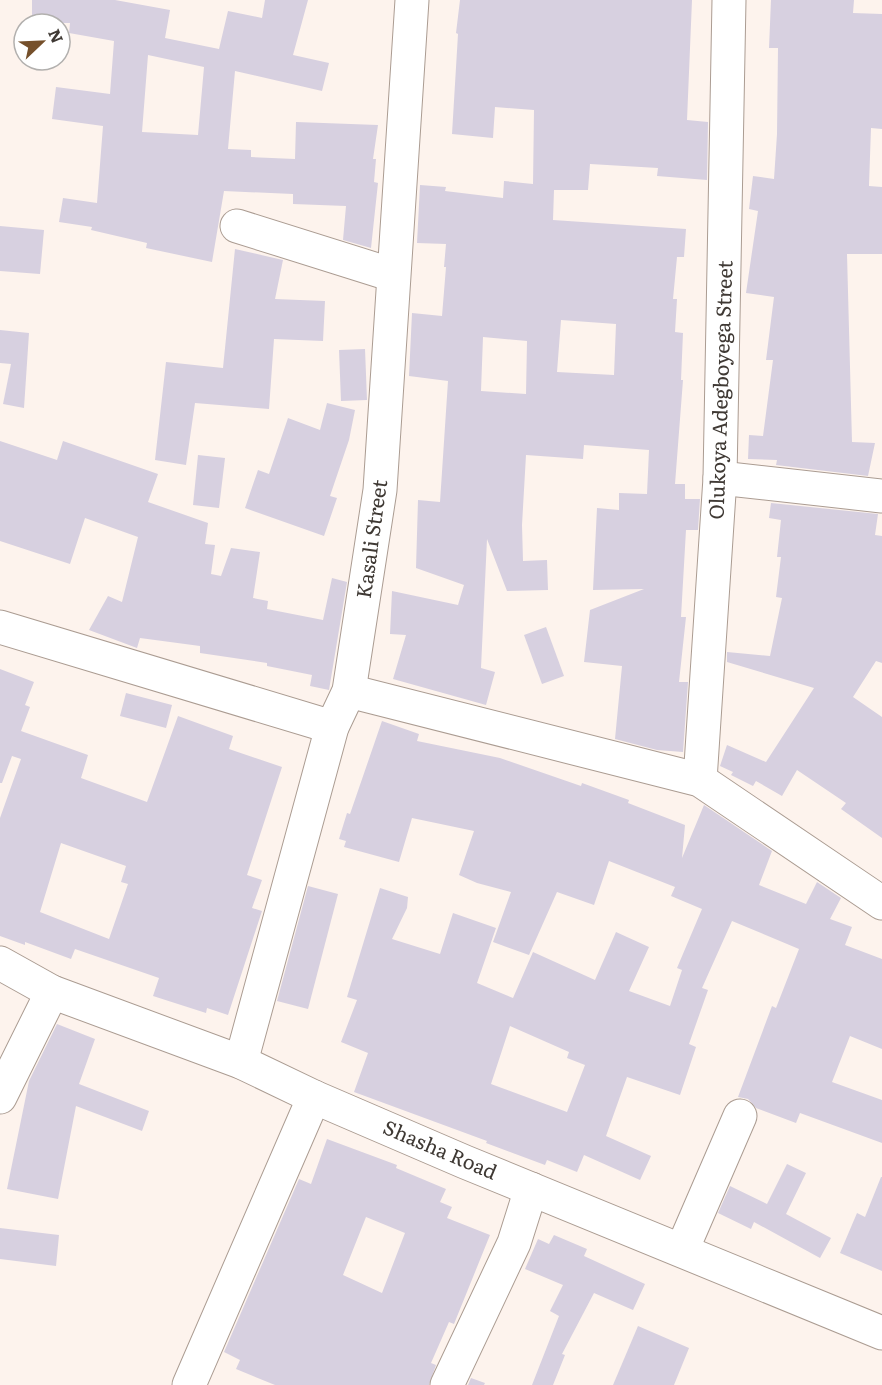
<svg xmlns="http://www.w3.org/2000/svg" width="882" height="1385" font-family="Literata,serif">
<style>
.building{fill:#d7d0e0;fill-rule:evenodd}
.lines{fill:none;stroke-linecap:round;stroke-linejoin:round}
.minor-casing{stroke:#ab9c92;stroke-width:35}
.minor{stroke:#fff;stroke-width:33}
.labels{text-anchor:middle;stroke-width:4.5;stroke-linejoin:round;paint-order:stroke}
.street-label{font-size:20px;fill:#3f3934;stroke:#fff}
</style>
<rect width="100%" height="100%" fill="#fdf3ed"/>
<g class="building">
<path d="M 32,0 L 115,0 L 170,10 L 165,38 L 219,49 L 228,11 L 262,18 L 265,0 L 308,0 L 293,55 L 329,63 L 322,91 L 235,71 L 228,149 L 251,150 L 251,157 L 295,159 L 296,122 L 378,125 L 373,159 L 376,159 L 374,182 L 378,183 L 371,248 L 343,240 L 346,206 L 293,204 L 293,194 L 224,191 L 212,262 L 146,248 L 147,243 L 91,230 L 92,227 L 59,222 L 63,198 L 97,203 L 103,126 L 52,119 L 56,87 L 110,94 L 114,41 L 69,33 L 70,23 L 32,23 ZM 148,55 L 204,67 L 198,135 L 142,132 Z"/>
<path d="M 460,0 L 692,0 L 687,120 L 708,122 L 707,180 L 657,176 L 658,168 L 590,164 L 588,190 L 554,190 L 553,220 L 686,229 L 684,257 L 677,257 L 673,299 L 677,299 L 675,332 L 683,333 L 681,380 L 683,380 L 675,484 L 685,484 L 685,499 L 700,499 L 698,530 L 686,530 L 681,617 L 686,617 L 679,682 L 688,682 L 683,752 L 657,750 L 615,739 L 622,666 L 584,662 L 590,610 L 644,589 L 593,590 L 597,508 L 619,510 L 619,493 L 647,494 L 649,450 L 584,445 L 583,459 L 526,455 L 522,525 L 523,561 L 547,560 L 548,590 L 507,591 L 487,539 L 481,668 L 495,672 L 486,705 L 393,679 L 406,635 L 390,634 L 392,591 L 458,605 L 464,585 L 416,568 L 418,500 L 440,502 L 448,381 L 409,376 L 412,313 L 442,316 L 446,267 L 444,267 L 446,244 L 417,243 L 420,185 L 446,187 L 445,191 L 503,198 L 504,181 L 533,184 L 534,110 L 495,107 L 493,138 L 452,134 L 458,34 L 456,33 ZM 561,320 L 616,324 L 614,375 L 557,372 ZM 483,337 L 527,341 L 526,394 L 481,391 Z"/>
<path d="M 771,0 L 854,0 L 853,13 L 882,14 L 882,129 L 871,128 L 869,185 L 869,186 L 882,187 L 882,254 L 847,254 L 852,442 L 875,443 L 868,476 L 776,465 L 777,460 L 748,459 L 749,435 L 763,436 L 773,360 L 766,360 L 774,297 L 746,293 L 758,211 L 749,209 L 753,176 L 774,179 L 777,134 L 778,48 L 769,48 Z"/>
<path d="M 0,226 L 44,230 L 40,274 L 0,271 Z"/>
<path d="M 235,249 L 283,260 L 275,299 L 325,301 L 323,341 L 274,339 L 269,409 L 195,403 L 186,465 L 155,460 L 166,362 L 223,368 Z"/>
<path d="M 0,330 L 29,333 L 24,408 L 3,404 L 11,364 L 0,363 Z"/>
<path d="M 365,349 L 367,400 L 341,401 L 339,350 Z"/>
<path d="M 327,403 L 355,410 L 349,440 L 330,496 L 337,498 L 324,536 L 245,508 L 258,470 L 269,474 L 288,418 L 320,430 Z"/>
<path d="M 0,441 L 57,460 L 63,441 L 158,474 L 148,502 L 208,523 L 205,544 L 215,545 L 211,574 L 221,576 L 231,548 L 260,552 L 253,598 L 268,601 L 267,609 L 323,620 L 332,578 L 347,582 L 329,690 L 310,686 L 312,675 L 267,666 L 267,663 L 200,653 L 200,646 L 140,638 L 137,648 L 89,630 L 108,596 L 122,602 L 138,537 L 85,518 L 70,564 L 0,541 Z"/>
<path d="M 198,455 L 225,458 L 219,508 L 193,505 Z"/>
<path d="M 771,503 L 878,514 L 875,535 L 882,536 L 882,663 L 876,661 L 853,697 L 882,717 L 882,838 L 841,809 L 846,803 L 797,770 L 782,796 L 756,781 L 753,786 L 731,775 L 733,772 L 720,766 L 727,745 L 766,762 L 814,688 L 727,662 L 727,652 L 770,656 L 782,598 L 776,597 L 781,557 L 777,557 L 781,520 L 769,518 Z"/>
<path d="M 546,627 L 564,676 L 542,684 L 524,635 Z"/>
<path d="M 0,669 L 34,682 L 25,705 L 30,707 L 21,731 L 88,755 L 81,778 L 147,802 L 178,716 L 233,736 L 229,749 L 282,767 L 247,875 L 262,880 L 252,908 L 262,911 L 228,1015 L 207,1008 L 206,1013 L 153,996 L 159,978 L 75,949 L 71,959 L 25,942 L 25,945 L 0,936 L 0,818 L 21,759 L 12,756 L 2,783 L 0,783 ZM 61,843 L 126,866 L 121,882 L 128,884 L 109,939 L 40,912 Z"/>
<path d="M 126,693 L 172,705 L 166,728 L 120,716 Z"/>
<path d="M 382,721 L 419,734 L 417,741 L 500,758 L 581,786 L 582,783 L 629,800 L 628,803 L 685,825 L 682,858 L 704,805 L 772,851 L 759,885 L 806,904 L 817,882 L 841,898 L 830,919 L 852,927 L 845,945 L 882,959 L 882,1049 L 850,1036 L 832,1082 L 882,1100 L 882,1143 L 800,1113 L 796,1123 L 756,1108 L 748,1099 L 738,1097 L 772,1006 L 776,1008 L 799,949 L 732,921 L 702,988 L 708,990 L 689,1044 L 696,1047 L 680,1095 L 627,1077 L 606,1136 L 651,1156 L 640,1180 L 584,1155 L 577,1172 L 547,1160 L 545,1165 L 486,1143 L 487,1141 L 354,1092 L 368,1053 L 341,1042 L 357,1000 L 347,997 L 380,888 L 408,897 L 407,908 L 392,939 L 440,954 L 453,913 L 496,928 L 477,983 L 513,998 L 533,952 L 595,980 L 616,932 L 649,947 L 629,991 L 670,1006 L 682,970 L 677,968 L 702,909 L 671,896 L 675,887 L 609,861 L 594,905 L 557,892 L 529,955 L 493,942 L 511,892 L 477,883 L 459,875 L 474,831 L 412,818 L 399,862 L 344,847 L 346,841 L 339,839 L 347,813 L 350,814 ZM 510,1026 L 569,1052 L 567,1058 L 585,1065 L 567,1112 L 491,1084 Z"/>
<path d="M 308,886 L 338,894 L 308,1009 L 277,1001 Z"/>
<path d="M 57,1024 L 95,1039 L 79,1084 L 149,1111 L 142,1131 L 76,1106 L 58,1199 L 7,1189 L 29,1081 Z"/>
<path d="M 327,1139 L 397,1165 L 396,1168 L 446,1189 L 440,1202 L 452,1207 L 447,1218 L 490,1235 L 454,1324 L 449,1322 L 431,1363 L 436,1365 L 429,1385 L 275,1385 L 236,1369 L 240,1360 L 224,1352 L 299,1179 L 311,1184 ZM 366,1217 L 405,1233 L 382,1293 L 343,1275 Z"/>
<path d="M 787,1164 L 806,1173 L 786,1214 L 831,1238 L 820,1258 L 754,1222 L 751,1229 L 718,1213 L 730,1186 L 767,1204 Z"/>
<path d="M 881,1177 L 882,1177 L 882,1271 L 840,1253 L 857,1213 L 865,1217 Z"/>
<path d="M 0,1228 L 59,1235 L 56,1266 L 0,1259 Z"/>
<path d="M 554,1235 L 587,1249 L 584,1256 L 645,1284 L 633,1310 L 594,1293 L 562,1354 L 565,1355 L 553,1385 L 532,1385 L 559,1316 L 550,1311 L 563,1285 L 525,1269 L 538,1239 L 549,1244 Z"/>
<path d="M 638,1326 L 689,1348 L 674,1385 L 613,1385 Z"/>
<path d="M 471,1378 L 485,1383 L 484,1385 L 468,1385 Z"/>
</g>
<g class="lines">
<defs>
<g id="minor">
<path d="M 237,226 L 393,275"/>
<path d="M 720,478 L 882,496"/>
<path d="M 0,627 L 332,727"/>
<path d="M 349,691 L 700,780 L 882,903"/>
<path d="M 700,780 L 720,478 L 729,0"/>
<path d="M 0,963 L 52,992 L 241,1062 L 314,1097 L 465,1162 L 882,1333"/>
<path d="M 241,1062 L 332,727 L 349,691 L 380,490 L 412,0"/>
<path d="M 0,1097 L 52,992"/>
<path d="M 682,1250 L 740,1116"/>
<path d="M 189,1385 L 314,1097"/>
<path d="M 447,1385 L 514,1243 L 531,1189"/>
</g>
</defs>
<use href="#minor" class="minor-casing"/>
<use href="#minor" class="minor"/>
</g>
<g class="labels">
<g class="street-label">
<text transform="translate(721 390) rotate(-88)" y="7">Olukoya Adegboyega Street</text>
<text transform="translate(372 539) rotate(-82)" y="7">Kasali Street</text>
<text transform="translate(440 1150) rotate(23)" y="7">Shasha Road</text>
</g>
</g>
<g transform="translate(42 42) rotate(67)"><circle r="28" fill="#ffffff" stroke="#b2b0ae" stroke-width="1.5"/>
<path d="M0-4.5L10 22L0 15L-10 22Z" fill="#75502b"/>
<text y="-9" font-size="16" font-weight="bold" text-anchor="middle" fill="#3f3934">N</text>
</g>
</svg>
